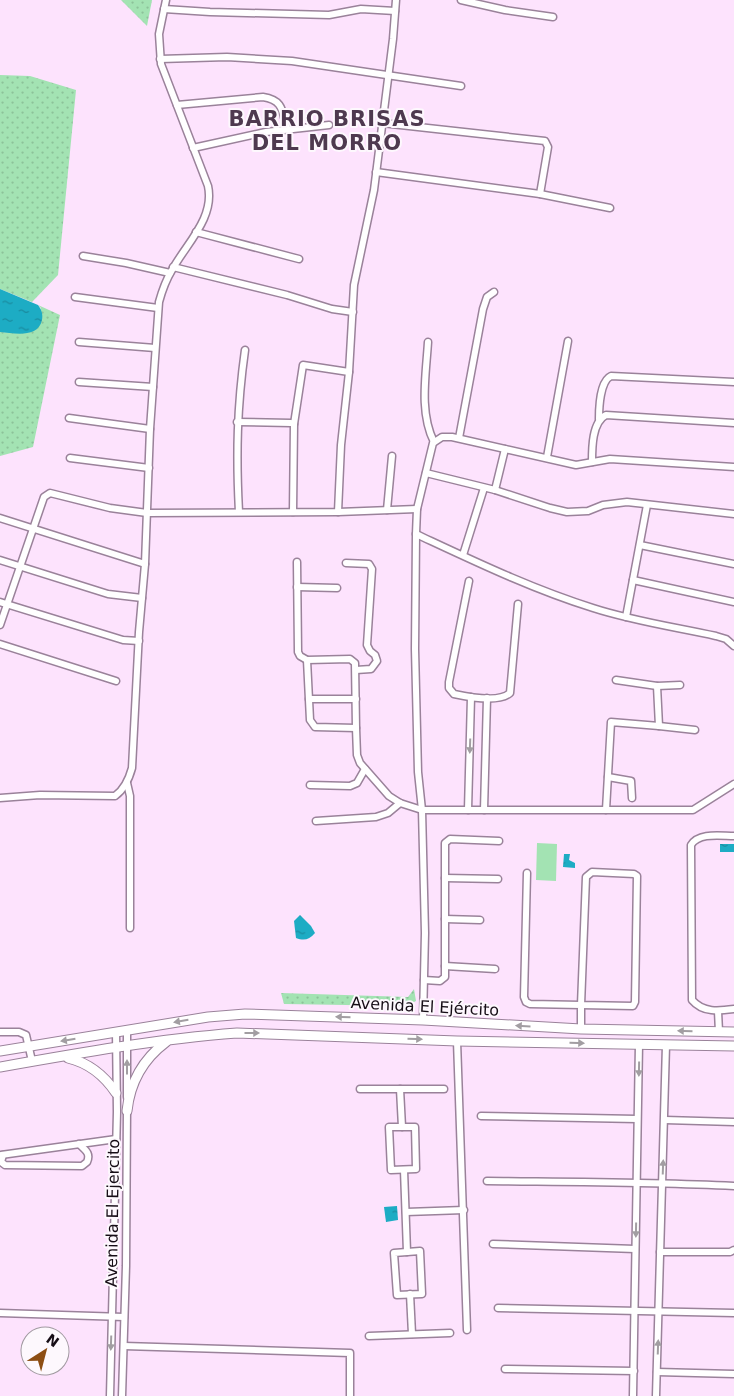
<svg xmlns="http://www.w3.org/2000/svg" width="734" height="1396" font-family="'DejaVu Sans',sans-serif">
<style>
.grass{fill:url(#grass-dots)}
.garden{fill:#a3e3b3}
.water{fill:url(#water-ripples)}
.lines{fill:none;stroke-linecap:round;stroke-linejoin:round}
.street-casing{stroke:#9a829a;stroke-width:9}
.secondary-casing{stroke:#9a829a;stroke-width:11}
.street{stroke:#fff;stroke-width:6}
.secondary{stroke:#fff;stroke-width:9}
.oneway{fill:#a29ea2}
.labels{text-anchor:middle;stroke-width:4;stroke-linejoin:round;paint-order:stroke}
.street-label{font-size:16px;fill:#160d16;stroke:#fdf8fd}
.district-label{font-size:21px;font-weight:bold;letter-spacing:1px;fill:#4e394f;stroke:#fdf8fd}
</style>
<defs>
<pattern id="grass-dots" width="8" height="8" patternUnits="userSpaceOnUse" patternTransform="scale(1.25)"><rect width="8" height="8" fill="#a3e3b3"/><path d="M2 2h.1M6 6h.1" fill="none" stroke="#8cc299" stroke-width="1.8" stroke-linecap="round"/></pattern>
<pattern id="water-ripples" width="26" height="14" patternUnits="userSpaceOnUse" patternTransform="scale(1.25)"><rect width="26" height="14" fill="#1dacc4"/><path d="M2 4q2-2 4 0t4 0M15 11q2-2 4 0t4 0" fill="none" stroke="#198a9e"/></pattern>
</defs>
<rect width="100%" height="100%" fill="#fde3fd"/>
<g class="grass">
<path d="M 121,0 L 152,0 L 147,26 Z"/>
<path d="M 0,75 L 30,76 L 76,90 L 58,275 L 32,302 L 0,289 Z"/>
<path d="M 38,305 L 60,315 L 33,447 L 0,456 L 0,332 L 28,333 L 41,308 Z"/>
<path d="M 414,989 L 416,1001 L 406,1006 L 284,1004 L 281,993 L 408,997 Z"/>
</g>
<path class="garden" d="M 537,843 L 557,844 L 556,881 L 536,880 Z"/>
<g class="water">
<path d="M 0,289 L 38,305 C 42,310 43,315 42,320 C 38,339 13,333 0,332 Z"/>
<rect x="720" y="844" width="14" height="8"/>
<path d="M 564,854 L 570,854 L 569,860 L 575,863 L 575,868 L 563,867 Z"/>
<path d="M 300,915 L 311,926 L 315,933 C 309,940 304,941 296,938 L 294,921 Z"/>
<path d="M 397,1206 L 398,1220 L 386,1222 L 384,1207 Z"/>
</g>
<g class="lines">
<defs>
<g id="street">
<path d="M 461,0 L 505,10 L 553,17"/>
<path d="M 164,9 L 210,12 L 329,15 L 361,9 L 395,11"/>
<path d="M 160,59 L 227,57 L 292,61 L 461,86"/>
<path d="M 177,105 L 263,97 C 284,100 282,112 287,129"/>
<path d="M 382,123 L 545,141 L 548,147 L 540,194"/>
<path d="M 193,148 L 266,132 L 329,125"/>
<path d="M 376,172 L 540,194 L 610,208"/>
<path d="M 196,232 L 299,259"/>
<path d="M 83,256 L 126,263 L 170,273"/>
<path d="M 173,267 L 287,295 L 332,309 L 353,312"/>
<path d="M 75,297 L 158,308"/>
<path d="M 79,342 L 155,348"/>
<path d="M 428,342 C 426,375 419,412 434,442"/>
<path d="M 79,382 L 153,387"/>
<path d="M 69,418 L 150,429"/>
<path d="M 599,419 C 599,408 600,381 611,376 L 734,382"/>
<path d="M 237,422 L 291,423 L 294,424"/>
<path d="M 459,438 L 483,309 L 487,297 L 494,292"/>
<path d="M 547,457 L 568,341"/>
<path d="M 70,458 L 149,468"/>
<path d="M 592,462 C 592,448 592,422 606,415 L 734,423"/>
<path d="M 426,473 L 495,490 L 550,508 L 567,512 L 588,511 L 603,505 L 627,502 L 734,514"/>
<path d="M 495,490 L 505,449"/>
<path d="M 387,510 L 392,456"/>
<path d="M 239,512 C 236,455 237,407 245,350"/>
<path d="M 293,512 L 294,424 L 303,365 L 349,372"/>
<path d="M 338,512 L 341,445 L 349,372 L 354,285 L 374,190 L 393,39 L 396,0"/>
<path d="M 0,518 L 145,564"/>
<path d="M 416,534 C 474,561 532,589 593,608 C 633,621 675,627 716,636 L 726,639 L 734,646"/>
<path d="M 640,545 L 734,564"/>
<path d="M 463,555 L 484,488"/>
<path d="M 0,560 L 108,594 L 142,598"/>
<path d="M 297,562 L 298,652 L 300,656 L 307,660 L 350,659 L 355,663 L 356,728 L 357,755 L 360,763 L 389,796 L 400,803 L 422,810 L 693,810 L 734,784"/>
<path d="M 346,563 L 369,564 L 372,569 L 367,645 L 370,651 L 375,655 L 377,661 L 371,669 L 356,670"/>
<path d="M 633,580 L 734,602"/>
<path d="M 469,581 L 449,682 L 449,688 L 454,694 C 468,697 499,703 510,693 L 518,604"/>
<path d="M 297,587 L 337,588"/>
<path d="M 0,602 L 123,640 L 139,641"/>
<path d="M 626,617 L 647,505"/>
<path d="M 0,625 L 44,497 L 50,493 L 110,508 L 147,513 L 338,512 L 417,509"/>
<path d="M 0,644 L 116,681"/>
<path d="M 307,660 L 310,720 L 315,727 L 356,728"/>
<path d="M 616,680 L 657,686 L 680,685"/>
<path d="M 309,699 L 356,699"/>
<path d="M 659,726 L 695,730"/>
<path d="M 608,777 L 631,781 L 632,798"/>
<path d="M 127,783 L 130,796 L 130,928"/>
<path d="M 310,785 L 350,786 L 357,783 L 365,769"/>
<path d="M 0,798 L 40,795 L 115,796 C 125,789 129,779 132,768 L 139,632 L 145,564 L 150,429 L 159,302 C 162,291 166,280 172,270 C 186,244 215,218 208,186 L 161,64 L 159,34 L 166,0"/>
<path d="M 468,810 L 471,697"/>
<path d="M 484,810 L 487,698"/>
<path d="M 606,810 L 611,722 L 659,726 L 657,686"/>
<path d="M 316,821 L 376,817 L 388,813 L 400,803"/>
<path d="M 734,836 C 721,836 699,832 691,845 L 692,1000 C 703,1013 719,1011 734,1009"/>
<path d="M 592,872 L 634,874 L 637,876 L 635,1002 L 633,1006 L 581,1005 L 586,877 Z"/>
<path d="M 527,873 L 524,997 L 526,1002 L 530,1004 L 581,1005 L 581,1029"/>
<path d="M 445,878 L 498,879"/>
<path d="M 445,919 L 480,920"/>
<path d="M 445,966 L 495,969"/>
<path d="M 424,980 L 440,981 L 445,977 L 445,843 L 450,839 L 499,841"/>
<path d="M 718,1011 L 719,1032"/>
<path d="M 423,1020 L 425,933 L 422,810 L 418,772 L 415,649 L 416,534 L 417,509 L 433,443 L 442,437 L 452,437 L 576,465 L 610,459 L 734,467"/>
<path d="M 0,1032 L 19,1032 L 26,1035 L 32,1061"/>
<path d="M 457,1041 L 467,1330"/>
<path d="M 360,1089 L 444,1089"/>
<path d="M 400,1089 L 402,1127"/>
<path d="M 127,1097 L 127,1030"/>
<path d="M 481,1116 L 637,1119"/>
<path d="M 665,1120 L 734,1122"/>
<path d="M 389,1127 L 415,1127 L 416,1169 L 391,1170 Z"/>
<path d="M 1,1155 L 116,1139"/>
<path d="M 3,1155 L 1,1162 L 5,1165 L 82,1166 L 87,1162 C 91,1153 85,1150 79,1144"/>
<path d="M 404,1170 L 407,1252"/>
<path d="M 487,1181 C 569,1182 652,1182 734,1186"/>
<path d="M 406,1212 L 464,1210"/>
<path d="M 493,1244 L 635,1249"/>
<path d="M 420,1251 L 422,1294 L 397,1295 L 394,1253 Z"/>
<path d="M 660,1252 L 730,1252 L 734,1250"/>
<path d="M 410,1294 L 412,1334"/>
<path d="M 498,1308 L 734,1313"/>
<path d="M 0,1313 L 124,1317"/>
<path d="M 369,1336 L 450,1333"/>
<path d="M 124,1346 L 350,1353 L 350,1396"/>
<path d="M 505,1369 L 634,1371"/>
<path d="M 657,1372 L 734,1374"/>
<path d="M 110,1396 L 117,1112 L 116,1032"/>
<path d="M 122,1396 L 126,1266 L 127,1107"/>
<path d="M 633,1396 L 639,1044"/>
<path d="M 656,1396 L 666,1045"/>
</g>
<g id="secondary">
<path d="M 0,1051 L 208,1017 L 245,1014 L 423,1020 L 581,1029 L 734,1032"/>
<path d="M 68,1058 C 89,1063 104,1075 116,1093"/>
<path d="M 0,1067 C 79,1053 158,1039 237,1033 L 457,1041 L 734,1046"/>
<path d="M 127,1111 C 130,1082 142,1060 166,1042"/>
</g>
</defs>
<use href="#street" class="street-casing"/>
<use href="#secondary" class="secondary-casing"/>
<use href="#street" class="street"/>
<use href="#secondary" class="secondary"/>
</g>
<defs><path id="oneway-solid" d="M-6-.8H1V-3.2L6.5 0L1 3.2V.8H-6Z" transform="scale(1.25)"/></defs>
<g class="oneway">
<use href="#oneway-solid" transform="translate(470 746) rotate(92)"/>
<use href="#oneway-solid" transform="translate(343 1017) rotate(-178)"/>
<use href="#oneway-solid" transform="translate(181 1021) rotate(170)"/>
<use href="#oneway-solid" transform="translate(523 1026) rotate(-177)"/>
<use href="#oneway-solid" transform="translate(685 1031) rotate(-179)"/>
<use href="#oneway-solid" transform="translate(252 1033)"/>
<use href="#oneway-solid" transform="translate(415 1039) rotate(2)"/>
<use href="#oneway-solid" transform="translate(68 1040) rotate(171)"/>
<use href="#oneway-solid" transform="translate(577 1043) rotate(1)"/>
<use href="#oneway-solid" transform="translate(127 1067) rotate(-90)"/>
<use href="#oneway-solid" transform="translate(639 1069) rotate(91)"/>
<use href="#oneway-solid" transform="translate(663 1167) rotate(-88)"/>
<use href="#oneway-solid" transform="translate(636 1230) rotate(91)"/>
<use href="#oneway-solid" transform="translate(111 1343) rotate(92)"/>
<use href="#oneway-solid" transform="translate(658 1347) rotate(-88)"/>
</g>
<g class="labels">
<g class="street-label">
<text transform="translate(425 1006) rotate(3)" y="6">Avenida El Ejército</text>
<text transform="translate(112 1213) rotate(-89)" y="6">Avenida El Ejercito</text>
</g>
<g class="district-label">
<text x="327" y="126">BARRIO BRISAS<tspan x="327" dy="24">DEL MORRO</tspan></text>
</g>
</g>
<g transform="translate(45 1351) rotate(36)"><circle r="24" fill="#fdf8fd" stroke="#a19aa1"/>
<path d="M0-4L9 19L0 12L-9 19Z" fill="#8d4e14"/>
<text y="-8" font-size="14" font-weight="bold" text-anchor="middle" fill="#160d16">N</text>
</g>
</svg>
